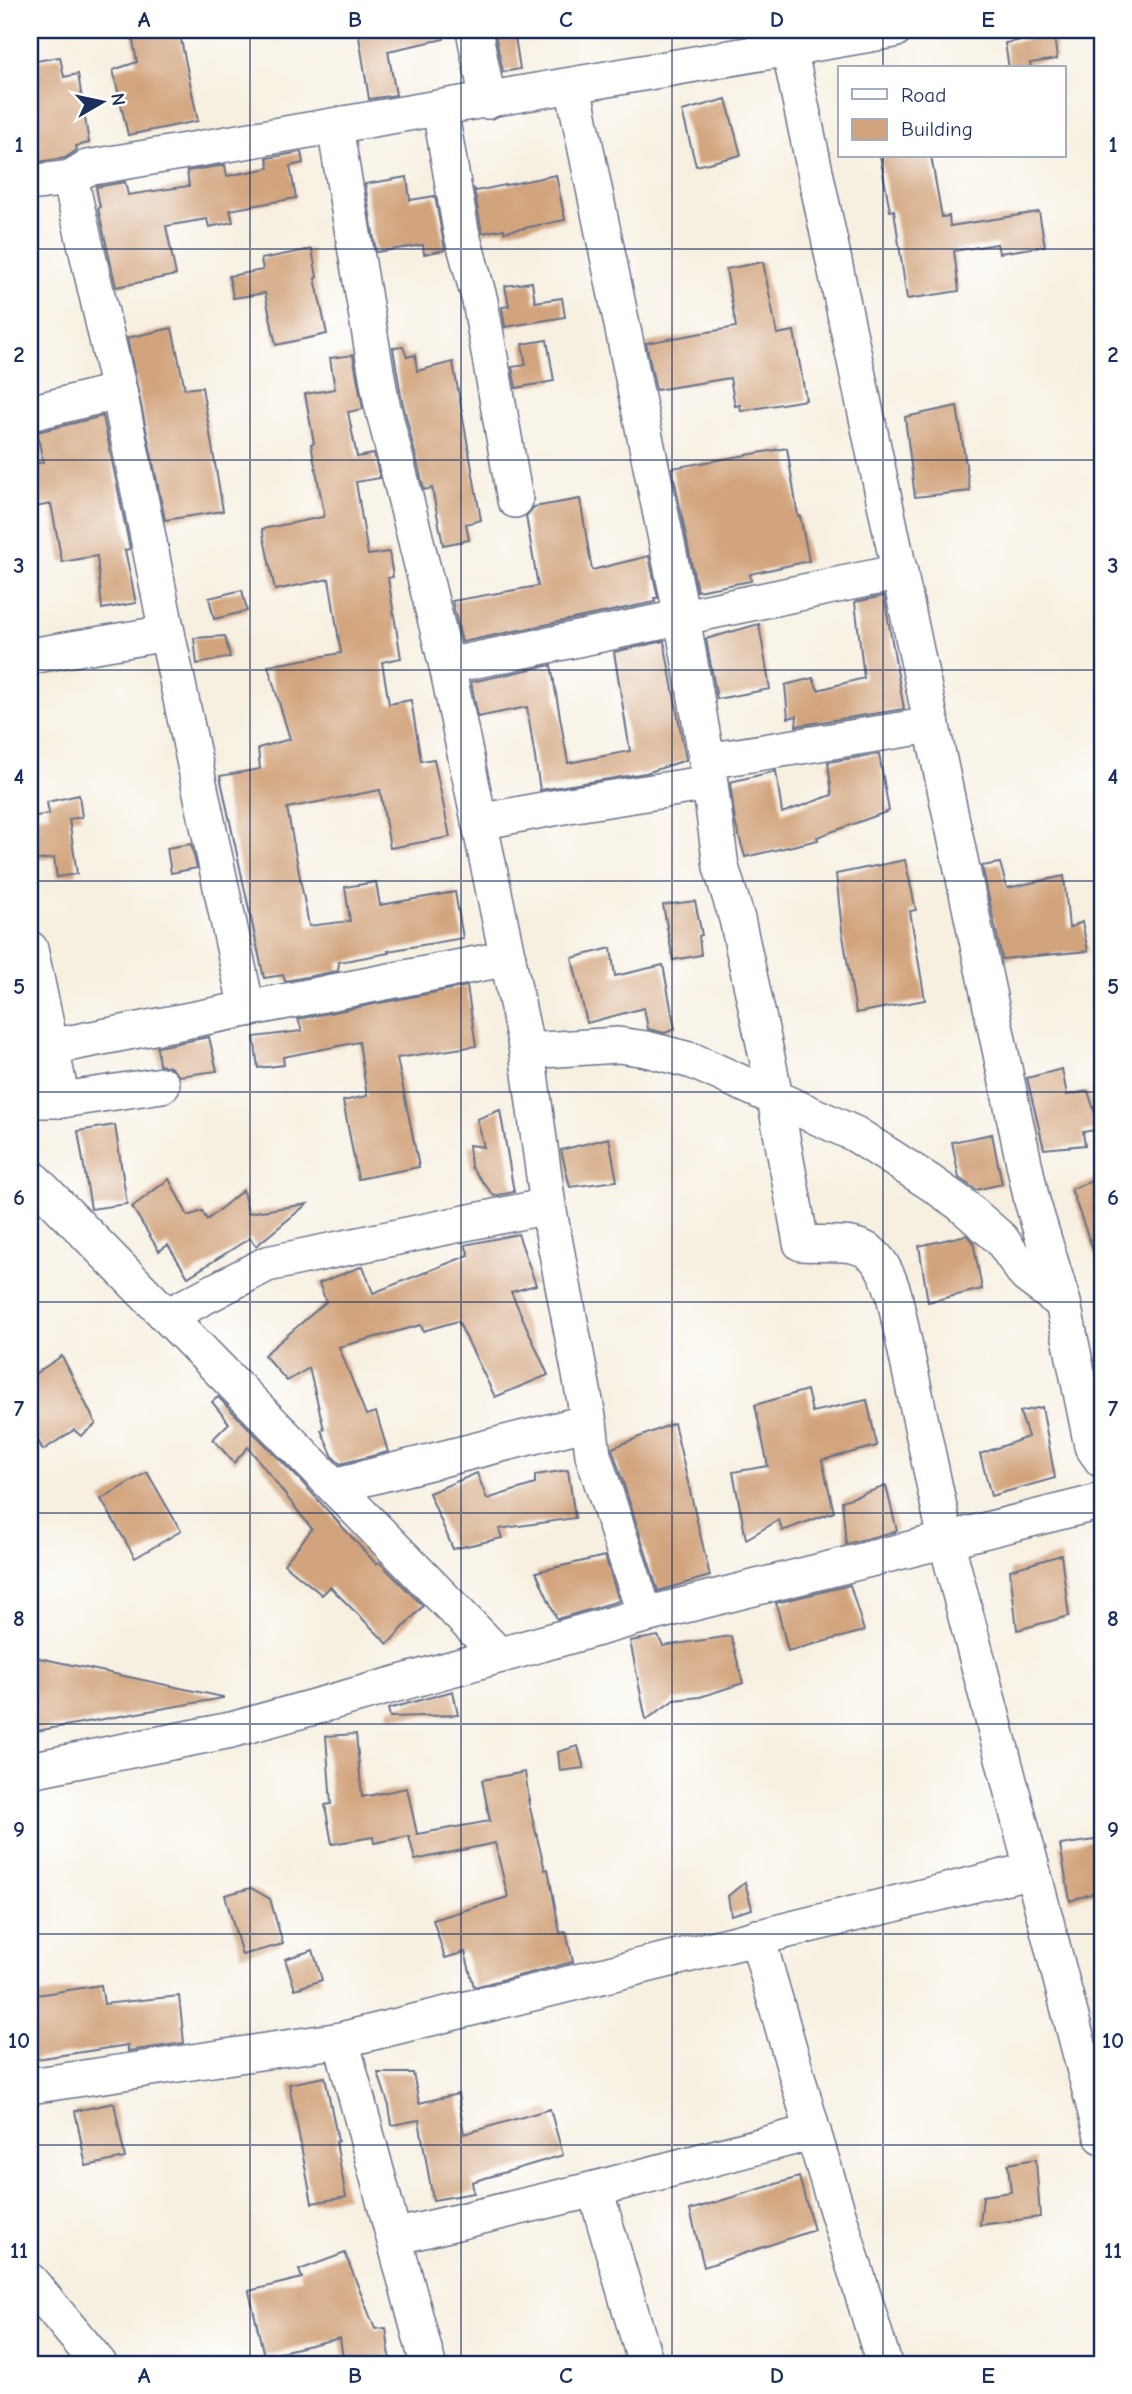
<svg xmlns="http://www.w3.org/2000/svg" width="1132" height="2394" font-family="'Comic Neue',sans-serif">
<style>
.building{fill:#d2a47d}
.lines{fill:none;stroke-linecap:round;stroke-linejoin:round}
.minor-casing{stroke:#68738c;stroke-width:38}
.minor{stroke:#fff;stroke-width:35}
.grid{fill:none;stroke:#1b2f5e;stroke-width:2;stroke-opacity:0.55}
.neatline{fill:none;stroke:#1b2f5e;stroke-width:2.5}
.grid-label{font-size:23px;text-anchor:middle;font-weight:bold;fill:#1b2f5e}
</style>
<rect width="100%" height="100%" fill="#fff"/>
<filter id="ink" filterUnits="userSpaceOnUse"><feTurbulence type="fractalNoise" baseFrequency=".0143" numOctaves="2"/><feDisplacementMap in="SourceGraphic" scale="14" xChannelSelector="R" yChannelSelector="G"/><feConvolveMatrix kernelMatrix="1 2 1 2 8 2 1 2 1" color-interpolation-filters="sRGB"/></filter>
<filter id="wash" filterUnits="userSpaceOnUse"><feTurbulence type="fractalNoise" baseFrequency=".00686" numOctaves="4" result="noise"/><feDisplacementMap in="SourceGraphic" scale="28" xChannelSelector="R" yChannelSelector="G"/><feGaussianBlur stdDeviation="1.57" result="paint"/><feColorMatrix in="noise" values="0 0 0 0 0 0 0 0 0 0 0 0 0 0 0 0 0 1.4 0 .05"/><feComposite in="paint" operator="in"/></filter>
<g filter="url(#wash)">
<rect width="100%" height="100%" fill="#f7f0e1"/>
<g id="blocks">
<g class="building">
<path d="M 131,30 L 179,30 L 198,121 L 128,135 L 113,70 L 137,62 Z"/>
<path d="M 358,30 L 443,30 L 444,39 L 388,51 L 396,95 L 369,99 Z"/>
<path d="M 494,30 L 514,30 L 520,69 L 503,72 Z"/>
<path d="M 1054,35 L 1057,59 L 1030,63 L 1031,68 L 1009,68 L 1005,43 Z"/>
<path d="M 60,57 L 64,77 L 78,74 L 89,143 L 76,146 L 77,150 L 65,158 L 30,163 L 30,62 Z"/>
<path d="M 726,99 L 741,155 L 696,166 L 682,111 Z"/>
<path d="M 301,152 L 303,163 L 290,166 L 296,198 L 230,210 L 233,222 L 209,227 L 207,219 L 166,226 L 176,275 L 116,287 L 98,208 L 100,207 L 96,187 L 125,182 L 128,195 L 189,186 L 187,171 L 225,165 L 227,176 L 269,168 L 267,158 Z"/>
<path d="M 880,156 L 931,156 L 942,217 L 949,216 L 950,226 L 1039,212 L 1045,246 L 999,253 L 997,244 L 954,251 L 959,291 L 907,299 L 894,210 L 890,211 Z"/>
<path d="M 556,175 L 565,220 L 504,232 L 504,229 L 482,233 L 474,189 L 476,191 Z"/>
<path d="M 407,177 L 410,200 L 435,196 L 445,250 L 424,254 L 423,245 L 376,252 L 365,184 Z"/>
<path d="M 312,249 L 317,277 L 315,278 L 327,334 L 276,345 L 265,293 L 233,298 L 229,276 L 263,270 L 261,259 Z"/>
<path d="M 763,262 L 777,334 L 794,331 L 806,400 L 741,411 L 740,405 L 735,406 L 730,378 L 656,390 L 646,343 L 736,327 L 726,269 Z"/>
<path d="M 532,282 L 535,302 L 562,298 L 565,317 L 505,327 L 502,307 L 509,306 L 505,286 Z"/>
<path d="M 172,328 L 185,389 L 202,387 L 223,511 L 165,520 L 127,338 Z"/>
<path d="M 547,340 L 554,381 L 516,388 L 512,367 L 526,365 L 522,344 Z"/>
<path d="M 403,347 L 407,357 L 415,355 L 417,371 L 453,362 L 481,520 L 466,524 L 469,540 L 443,545 L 432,488 L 424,490 L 401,396 L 393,348 Z"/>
<path d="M 353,355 L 363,409 L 348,412 L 357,457 L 374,454 L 380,478 L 356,482 L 368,555 L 389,552 L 393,577 L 388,578 L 401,658 L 382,662 L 389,704 L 411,700 L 421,761 L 434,759 L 450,837 L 390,848 L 380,790 L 287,808 L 309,926 L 350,921 L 345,887 L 376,882 L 380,905 L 455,892 L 463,938 L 388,951 L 389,953 L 339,962 L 338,971 L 285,981 L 283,975 L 264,978 L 220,776 L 260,769 L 258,748 L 290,739 L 268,666 L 341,653 L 329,579 L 275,590 L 262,529 L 323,517 L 324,513 L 311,444 L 314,443 L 305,394 L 335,389 L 330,358 Z"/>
<path d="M 957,406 L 970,491 L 915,497 L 905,417 Z"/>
<path d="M 103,416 L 130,549 L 125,550 L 136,603 L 102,609 L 97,556 L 62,562 L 51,504 L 30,508 L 30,465 L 43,462 L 37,432 Z"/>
<path d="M 787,448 L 798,516 L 800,516 L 809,561 L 750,574 L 751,581 L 697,591 L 672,468 Z"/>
<path d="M 580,499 L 592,570 L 649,556 L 658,598 L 654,598 L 655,602 L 462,642 L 452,601 L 538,586 L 526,516 L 534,507 Z"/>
<path d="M 242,590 L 247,611 L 214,619 L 209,598 Z"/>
<path d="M 884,596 L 904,709 L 796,726 L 797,716 L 788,718 L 785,685 L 813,678 L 818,690 L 864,678 L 855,602 Z"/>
<path d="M 759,624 L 770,689 L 717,699 L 706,639 Z"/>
<path d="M 225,636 L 230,657 L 197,664 L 194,638 Z"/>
<path d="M 664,641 L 686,760 L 646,773 L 540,790 L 527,707 L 478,717 L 471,682 L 551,665 L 568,763 L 630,751 L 614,652 Z"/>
<path d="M 879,754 L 889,811 L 817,837 L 818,840 L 745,857 L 735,822 L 730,782 L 776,771 L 782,813 L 832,795 L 828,762 Z"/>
<path d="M 79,795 L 82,817 L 69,819 L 77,874 L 57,877 L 54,858 L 30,861 L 30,817 L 49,814 L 47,802 Z"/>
<path d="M 191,844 L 197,868 L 171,873 L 167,848 Z"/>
<path d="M 905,860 L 916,910 L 910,911 L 925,1000 L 856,1013 L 842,930 L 836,874 Z"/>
<path d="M 1000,863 L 1007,888 L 1064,876 L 1069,928 L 1082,922 L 1088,951 L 1002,959 L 982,866 Z"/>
<path d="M 695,901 L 702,935 L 699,936 L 701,955 L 673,960 L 663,905 Z"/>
<path d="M 611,948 L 615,976 L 663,965 L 675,1029 L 665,1033 L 648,1029 L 644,1008 L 587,1023 L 572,958 Z"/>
<path d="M 467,986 L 476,1046 L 397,1058 L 419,1167 L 358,1179 L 343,1101 L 367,1096 L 359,1042 L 283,1057 L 284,1065 L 258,1068 L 254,1037 L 302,1031 L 298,1019 Z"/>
<path d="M 209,1037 L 217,1071 L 179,1076 L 170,1067 L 159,1065 L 157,1047 Z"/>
<path d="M 1062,1069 L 1067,1095 L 1088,1091 L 1100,1129 L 1083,1132 L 1085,1145 L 1044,1149 L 1027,1078 Z"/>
<path d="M 500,1110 L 514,1192 L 494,1196 L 471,1167 L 469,1145 L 484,1147 L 477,1119 Z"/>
<path d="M 115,1125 L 127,1204 L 91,1209 L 78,1131 Z"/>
<path d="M 992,1134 L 1002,1184 L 976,1190 L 959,1178 L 952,1142 Z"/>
<path d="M 609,1138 L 617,1181 L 570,1187 L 561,1150 Z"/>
<path d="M 1102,1177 L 1102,1268 L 1100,1269 L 1071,1189 Z"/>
<path d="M 169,1179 L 188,1216 L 202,1211 L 207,1220 L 243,1190 L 248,1213 L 307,1204 L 256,1246 L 250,1238 L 188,1277 L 168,1245 L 159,1251 L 132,1207 Z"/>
<path d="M 518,1234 L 536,1285 L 511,1292 L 548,1375 L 495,1397 L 458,1321 L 423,1331 L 421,1325 L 339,1347 L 366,1415 L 376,1412 L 388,1452 L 340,1464 L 333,1457 L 321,1430 L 324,1429 L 309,1368 L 287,1381 L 264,1355 L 326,1302 L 319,1283 L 363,1266 L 373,1293 L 469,1255 L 465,1245 Z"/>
<path d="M 966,1235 L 973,1241 L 982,1289 L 928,1302 L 919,1246 Z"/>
<path d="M 62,1356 L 96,1424 L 81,1436 L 74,1430 L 43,1450 L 30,1426 L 30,1377 Z"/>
<path d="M 807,1390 L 812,1412 L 867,1400 L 877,1446 L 822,1460 L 834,1512 L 782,1531 L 779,1520 L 746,1539 L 733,1472 L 768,1466 L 755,1405 Z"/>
<path d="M 218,1397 L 300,1480 L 376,1564 L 379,1562 L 423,1606 L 388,1644 L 330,1587 L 322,1595 L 284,1564 L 312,1529 L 248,1447 L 234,1463 L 213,1439 L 229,1423 L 212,1402 Z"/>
<path d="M 1042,1407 L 1055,1478 L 991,1496 L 980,1454 L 1028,1437 L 1020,1412 Z"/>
<path d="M 674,1423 L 710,1576 L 658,1591 L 612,1448 Z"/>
<path d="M 568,1470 L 575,1518 L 499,1529 L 502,1538 L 453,1549 L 429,1493 L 477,1473 L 487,1499 L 535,1484 L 535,1475 Z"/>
<path d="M 147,1472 L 181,1531 L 135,1558 L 101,1499 Z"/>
<path d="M 886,1486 L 897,1531 L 846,1544 L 842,1501 Z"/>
<path d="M 1061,1555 L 1069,1616 L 1017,1630 L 1010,1570 Z"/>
<path d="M 605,1556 L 619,1601 L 557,1619 L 536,1572 Z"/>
<path d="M 850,1585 L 864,1631 L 788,1651 L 776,1603 Z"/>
<path d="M 658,1636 L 663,1646 L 731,1636 L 743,1683 L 700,1697 L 674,1700 L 646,1720 L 630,1641 Z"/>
<path d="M 30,1656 L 223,1697 L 223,1698 L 30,1732 Z"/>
<path d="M 453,1691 L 458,1715 L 390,1717 L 388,1709 Z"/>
<path d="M 356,1734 L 362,1797 L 407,1788 L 417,1834 L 490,1821 L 482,1780 L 525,1772 L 529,1800 L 528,1800 L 545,1870 L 548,1869 L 560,1933 L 566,1932 L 573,1962 L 474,1987 L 465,1952 L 445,1958 L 433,1920 L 508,1897 L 495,1843 L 415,1860 L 409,1836 L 374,1843 L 373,1837 L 332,1844 L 325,1805 L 331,1804 L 326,1736 Z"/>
<path d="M 578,1746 L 584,1768 L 560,1771 L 558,1752 Z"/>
<path d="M 1102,1839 L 1102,1890 L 1070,1901 L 1060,1845 Z"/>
<path d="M 745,1882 L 752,1909 L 731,1915 L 728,1896 Z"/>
<path d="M 251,1888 L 270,1899 L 283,1944 L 242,1955 L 225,1895 Z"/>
<path d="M 313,1950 L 322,1980 L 295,1989 L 285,1959 Z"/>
<path d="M 101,1985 L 104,2004 L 179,1996 L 184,2043 L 128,2051 L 128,2045 L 30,2060 L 30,1996 Z"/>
<path d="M 378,2073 L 413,2073 L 419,2103 L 458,2094 L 464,2134 L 550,2109 L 563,2155 L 472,2182 L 474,2193 L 433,2200 L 419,2120 L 392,2125 L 389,2106 Z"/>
<path d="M 325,2077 L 338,2141 L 336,2142 L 346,2197 L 312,2203 L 289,2084 Z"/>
<path d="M 114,2103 L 125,2158 L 86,2166 L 75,2111 Z"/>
<path d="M 1036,2159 L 1040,2217 L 980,2225 L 983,2196 L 1011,2192 L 1008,2164 Z"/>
<path d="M 799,2177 L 814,2230 L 704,2267 L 690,2210 Z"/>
<path d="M 345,2253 L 375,2329 L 386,2328 L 391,2364 L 344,2364 L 340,2338 L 264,2356 L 249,2291 L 302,2278 L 299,2270 Z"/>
</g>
</g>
</g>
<g filter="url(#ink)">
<use href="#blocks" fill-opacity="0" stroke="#68738c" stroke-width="2"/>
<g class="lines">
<defs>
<g id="minor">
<path d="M 474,30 L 488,101"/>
<path d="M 789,48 L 1032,1201 L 1063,1303 L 1092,1446 L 1102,1460"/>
<path d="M 573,86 L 682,617 L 707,761 L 932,725"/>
<path d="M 440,109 L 461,231 L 480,301 L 515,500"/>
<path d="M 335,127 L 381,400 L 447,666 L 527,1051 L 548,1206 L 589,1422 L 593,1455 L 645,1615"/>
<path d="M 70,178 L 119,391 L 167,633 L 247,1009"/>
<path d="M 30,183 L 70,178 L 87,168 L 894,30"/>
<path d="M 30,413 L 119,391"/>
<path d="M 30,656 L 167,633"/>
<path d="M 447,666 L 900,572"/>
<path d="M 707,761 L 721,867 L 737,919 L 770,1071 L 801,1243 C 855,1245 876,1236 894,1295 L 946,1540 L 1102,2136"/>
<path d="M 479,822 L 569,805 L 710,783"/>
<path d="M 30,949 L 62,1100"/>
<path d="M 51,1047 L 508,958"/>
<path d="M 527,1051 L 618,1045 L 646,1049 L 693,1061 L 855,1134 L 931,1183 L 961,1204 L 1001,1239 L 1026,1275 L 1063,1303"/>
<path d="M 30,1100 L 62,1100 L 162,1085"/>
<path d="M 30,1176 L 499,1655"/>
<path d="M 167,1316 L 267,1264 L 548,1206"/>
<path d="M 334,1486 L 589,1422"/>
<path d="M 30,1770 L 231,1730 L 645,1615 L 1099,1502 L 1102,1499"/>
<path d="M 757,1937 L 813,2132 L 884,2364"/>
<path d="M 341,2040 L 428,2364"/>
<path d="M 30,2086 L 341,2040 L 1032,1870"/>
<path d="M 595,2189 L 646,2364"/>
<path d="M 394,2237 L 595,2189 L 813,2132"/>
<path d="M 30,2281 L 99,2364"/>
</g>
</defs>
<use href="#minor" class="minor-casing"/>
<use href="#minor" class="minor"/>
</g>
</g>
<path class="grid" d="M 250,30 L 250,2364M 461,30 L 461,2364M 672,30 L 672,2364M 883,30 L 883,68M 883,156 L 883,2364M 30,249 L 1102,249M 30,460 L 1102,460M 30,670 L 1102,670M 30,881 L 1102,881M 30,1092 L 1102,1092M 30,1302 L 1102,1302M 30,1513 L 1102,1513M 30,1724 L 1102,1724M 30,1934 L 1102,1934M 30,2145 L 1102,2145"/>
<rect width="1132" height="2394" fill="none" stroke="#fff" stroke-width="77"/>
<rect x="838" y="66" width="228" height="91" fill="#ffffff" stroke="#a4acbf" stroke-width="2"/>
<rect x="852" y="89" width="35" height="10" fill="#ffffff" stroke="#a4acbf" stroke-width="2"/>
<text x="901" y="102" font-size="21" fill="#1b2f5e">Road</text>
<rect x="852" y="119" width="35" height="21" fill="#d2a47d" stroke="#a4acbf" stroke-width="2"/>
<text x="901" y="136" font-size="21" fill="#1b2f5e">Building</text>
<g transform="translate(102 102) rotate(81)" stroke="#ffffff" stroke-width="5" paint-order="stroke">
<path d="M0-5L12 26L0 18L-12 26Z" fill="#1b2f5e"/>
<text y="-10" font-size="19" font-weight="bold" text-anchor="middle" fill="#1b2f5e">N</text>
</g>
<rect x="38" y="38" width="1056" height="2318" class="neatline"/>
<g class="grid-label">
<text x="144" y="27">A</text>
<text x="355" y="27">B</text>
<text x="566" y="27">C</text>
<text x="777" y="27">D</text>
<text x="988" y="27">E</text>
<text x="19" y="152">1</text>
<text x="1113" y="152">1</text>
<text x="19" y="362">2</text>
<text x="1113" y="362">2</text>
<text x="19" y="573">3</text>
<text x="1113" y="573">3</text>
<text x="19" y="784">4</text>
<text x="1113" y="784">4</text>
<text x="19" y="994">5</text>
<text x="1113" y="994">5</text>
<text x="19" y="1205">6</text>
<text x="1113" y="1205">6</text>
<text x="19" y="1416">7</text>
<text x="1113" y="1416">7</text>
<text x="19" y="1626">8</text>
<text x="1113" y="1626">8</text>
<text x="19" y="1837">9</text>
<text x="1113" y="1837">9</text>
<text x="19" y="2048">10</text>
<text x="1113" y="2048">10</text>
<text x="19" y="2258">11</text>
<text x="1113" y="2258">11</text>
<text x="144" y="2383">A</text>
<text x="355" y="2383">B</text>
<text x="566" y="2383">C</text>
<text x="777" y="2383">D</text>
<text x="988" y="2383">E</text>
</g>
</svg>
